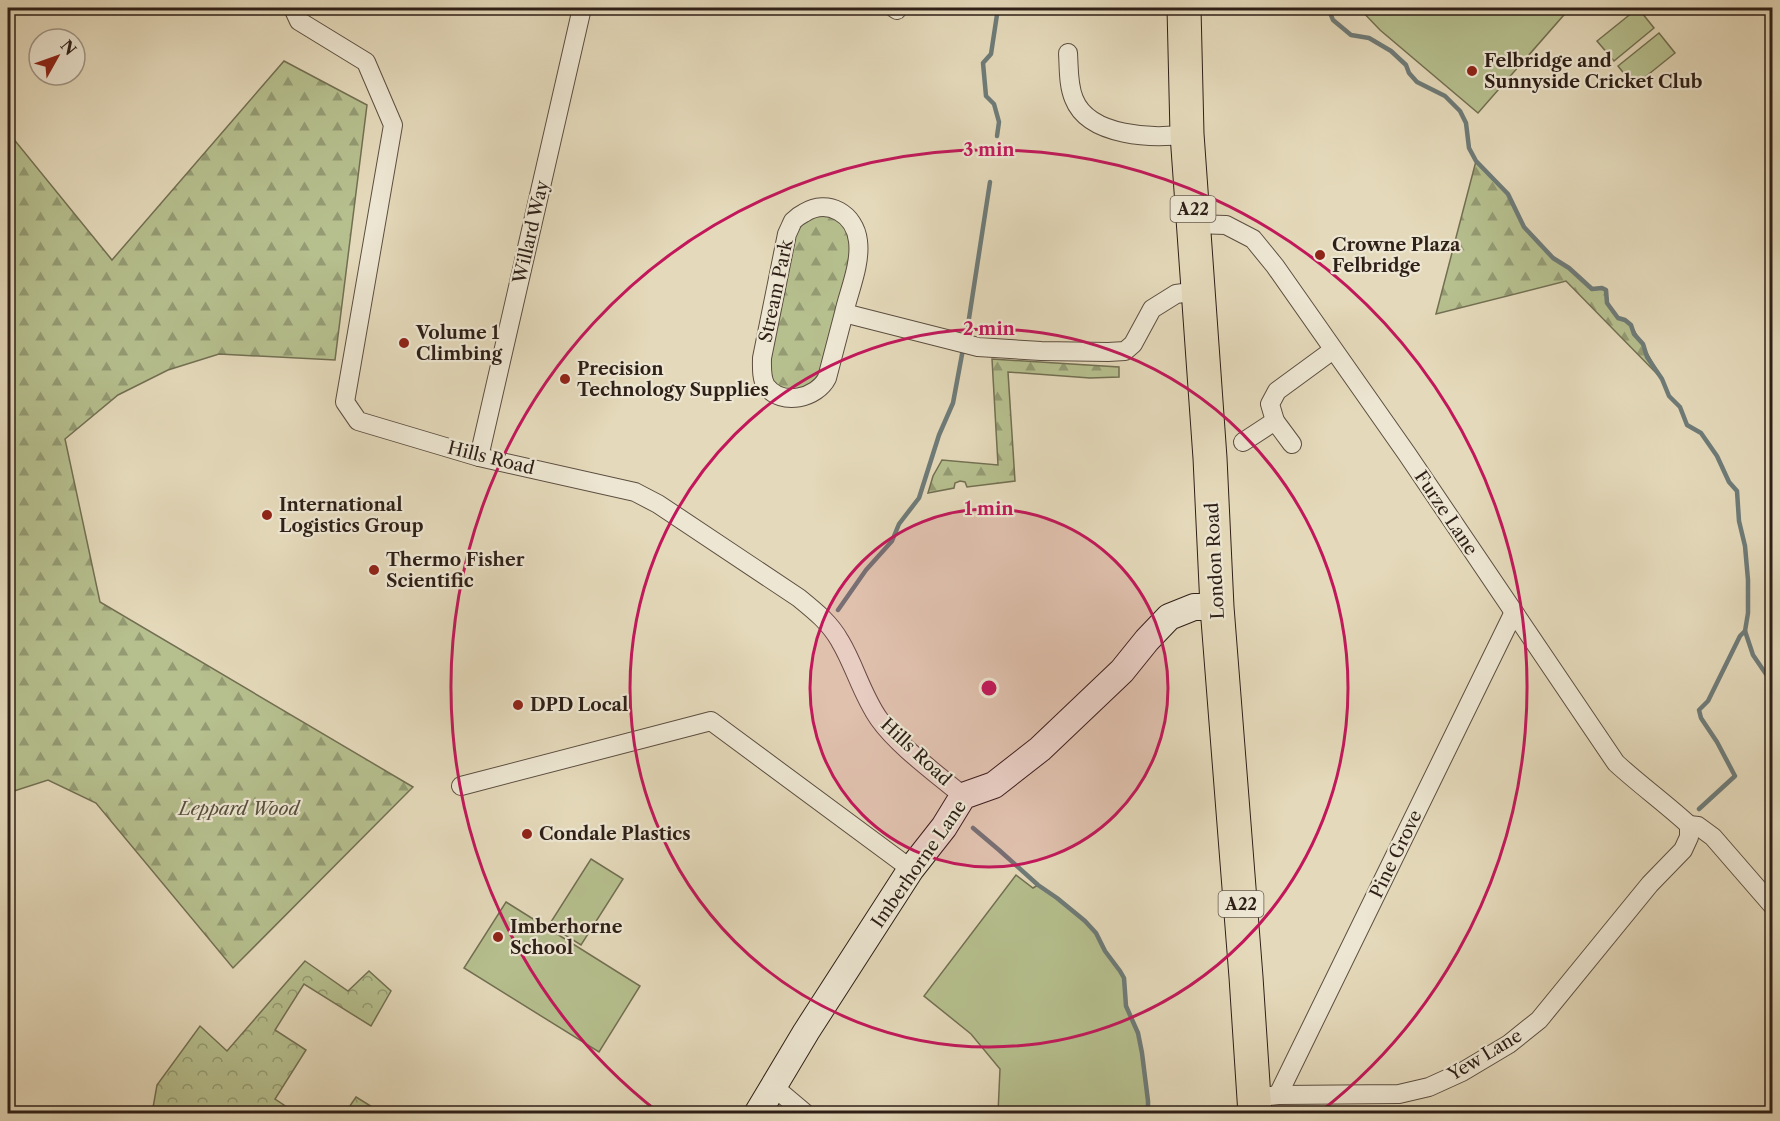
<svg xmlns="http://www.w3.org/2000/svg" width="1780" height="1121" font-family="'Libre Caslon Text',serif">
<style>
.forest{fill:url(#forest-firs);stroke:#726f52;stroke-width:1.5}
.park{fill:url(#park-crowns);stroke:#726f52;stroke-width:1.5}
.garden{fill:#b6bf8e;stroke:#726f52;stroke-width:1.5}
.lines{fill:none;stroke-linecap:round;stroke-linejoin:round}
.stream{stroke:#6e7b78;stroke-width:4.5}
.street-casing{stroke:#5c4e40;stroke-width:20}
.secondary-casing{stroke:#2e1f17;stroke-width:28}
.highway-casing{stroke:#2e1f17;stroke-width:35}
.street{stroke:#ede6d2;stroke-width:18}
.secondary{stroke:#ede6d2;stroke-width:26}
.highway{stroke:#e4d9ba;stroke-width:33}
.ring{fill:none;stroke:#c2185b;stroke-width:3}
.poi-dot{fill:#8f2418;stroke:#ede6d2;stroke-width:2}
.labels{text-anchor:middle;stroke-width:4.5;stroke-linejoin:round;paint-order:stroke}
.shield{fill:#ede6d2;stroke:#675b4f;stroke-width:1.5}
.shield-label{font-size:16px;font-weight:bold;fill:#2e1f17}
.poi-label{font-size:18px;font-weight:bold;fill:#2e1f17;stroke:#ede6d2;text-anchor:start}
.street-label{font-size:18px;fill:#2e1f17;stroke:#ede6d2}
.park-label{font-size:18px;font-style:italic;fill:#574f3b;stroke:#ede6d2}
.centre{fill:#c2185b;stroke:#ede6d2;stroke-width:3}
.ring-label{font-size:18px;text-anchor:middle;font-weight:bold;fill:#c2185b;stroke:#ede6d2;stroke-width:4.5;stroke-linejoin:round;paint-order:stroke}
</style>
<defs>
<pattern id="forest-firs" width="22" height="20" patternUnits="userSpaceOnUse" patternTransform="scale(1.5)"><rect width="22" height="20" fill="#b6bf8e"/><path d="M5 1l3.5 6h-7zM16 11l3.5 6h-7z" fill="#949b73"/></pattern>
<pattern id="park-crowns" width="20" height="18" patternUnits="userSpaceOnUse" patternTransform="scale(1.5)"><rect width="20" height="18" fill="#b6bf8e"/><path d="M2 6a3 3 0 1 1 6 0M12 15a3 3 0 1 1 6 0" fill="none" stroke="#949b73"/></pattern>
</defs>
<rect width="100%" height="100%" fill="#e4d9ba"/>
<filter id="stains"><feTurbulence type="fractalNoise" baseFrequency=".00333" numOctaves="4"/><feColorMatrix values="0 0 0 0 .2 0 0 0 0 .09 0 0 0 0 .02 0 0 0 .5 -.17"/></filter>
<radialGradient id="worn" r=".72"><stop offset=".6" stop-color="#630" stop-opacity="0"/><stop offset="1" stop-color="#630" stop-opacity=".3"/></radialGradient>
<g class="forest">
<path d="M 284,61 L 367,105 L 335,360 L 219,354 L 168,370 L 118,395 L 65,439 L 100,602 L 413,787 L 233,968 L 96,803 L 48,780 L 8,793 L 8,132 L 112,260 Z"/>
<path d="M 1476,161 L 1508,194 L 1524,227 L 1553,258 L 1569,268 L 1591,289 L 1602,288 L 1606,290 C 1608,300 1608,311 1618,318 C 1623,321 1626,321 1631,325 L 1662,379 L 1566,281 L 1436,314 Z"/>
<path d="M 827,212 L 848,226 L 852,253 L 823,377 L 802,392 L 779,388 L 769,377 L 768,349 L 793,232 L 799,222 Z"/>
<path d="M 992,359 L 1119,367 L 1119,377 L 1090,378 L 1008,372 L 1015,481 L 967,487 L 965,482 L 960,481 L 955,483 L 954,488 L 928,493 L 933,476 L 942,460 L 998,465 Z"/>
</g>
<g class="park">
<path d="M 305,961 L 348,991 L 369,971 L 391,991 L 371,1026 L 304,984 L 275,1030 L 306,1050 L 275,1099 L 293,1111 L 291,1113 L 152,1113 L 157,1085 L 200,1026 L 227,1051 Z"/>
<path d="M 356,1097 L 382,1113 L 345,1113 Z"/>
</g>
<g class="garden">
<path d="M 1359,8 L 1570,8 L 1478,113 L 1380,30 Z"/>
<path d="M 1638,8 L 1654,28 L 1614,61 L 1597,41 Z"/>
<path d="M 1659,33 L 1675,53 L 1634,86 L 1618,66 Z"/>
<path d="M 591,859 L 623,879 L 581,945 L 549,925 Z"/>
<path d="M 1016,875 L 1033,888 L 1038,885 L 1057,898 L 1096,932 L 1105,951 L 1124,978 L 1126,1006 L 1138,1033 L 1142,1053 L 1148,1101 L 1148,1113 L 998,1113 L 1000,1069 L 971,1034 L 924,996 Z"/>
<path d="M 506,902 L 640,986 L 599,1052 L 464,968 Z"/>
</g>
<g class="lines">
<g class="stream">
<path d="M 1328,8 L 1333,20 L 1351,35 L 1369,38 L 1391,51 L 1406,65 L 1409,73 L 1417,82 L 1445,96 L 1460,111 L 1466,123 L 1469,148 L 1476,161 L 1508,194 L 1524,227 L 1553,258 L 1569,268 L 1592,289 L 1602,288 L 1606,290 L 1607,303 L 1618,318 L 1625,320 L 1631,325 L 1634,334 L 1643,344 L 1647,357 L 1662,379 L 1669,396 L 1680,407 L 1687,425 L 1701,433 L 1717,456 L 1729,482 L 1737,491 L 1739,521 L 1745,546 L 1748,580 L 1748,613 L 1745,631 L 1753,655 L 1768,677 L 1769,688 L 1772,694"/>
<path d="M 997,136 L 999,122 L 994,104 L 986,96 L 983,63 L 991,54 L 998,8"/>
<path d="M 968,325 L 990,182"/>
<path d="M 838,610 L 866,570 L 892,541 L 899,524 L 919,498 L 939,435 L 953,403 L 963,349"/>
<path d="M 1699,809 L 1735,776 L 1717,742 L 1701,718 L 1699,710 L 1708,701 L 1740,636 L 1745,631"/>
<path d="M 973,828 L 999,850 L 1038,885 L 1057,898 L 1085,921 L 1096,933 L 1105,951 L 1120,971 L 1124,978 L 1126,1006 L 1138,1033 L 1142,1053 L 1148,1101 L 1148,1114"/>
</g>
<defs>
<g id="street">
<path d="M 293,8 L 299,21 L 366,62 L 393,125 L 345,402 L 358,421 L 479,457 L 635,492 L 658,504 L 799,598 C 815,611 830,623 840,641 C 855,666 862,695 879,719 C 898,746 937,774 963,796"/>
<path d="M 894,8 L 897,10"/>
<path d="M 1068,53 C 1069,68 1068,85 1074,99 C 1089,137 1154,139 1187,134"/>
<path d="M 1193,224 L 1226,225 L 1253,239 L 1275,266 L 1407,454 L 1616,763 C 1640,785 1665,803 1689,825"/>
<path d="M 844,313 C 849,291 861,264 858,241 C 855,214 828,198 804,213 C 800,215 796,218 793,221 C 791,225 789,230 787,234 L 762,358 C 762,366 761,378 766,386 C 782,407 817,398 827,378 L 844,313 L 978,347 L 1041,351 L 1108,352 L 1125,351 L 1133,344 L 1152,309 L 1176,294 L 1198,291"/>
<path d="M 1243,442 L 1275,421"/>
<path d="M 1292,444 L 1275,421 L 1270,404 L 1277,391 L 1333,350"/>
<path d="M 479,457 L 582,8"/>
<path d="M 461,786 L 711,721 L 911,869"/>
<path d="M 1689,825 L 1698,826 L 1713,837 L 1772,905"/>
<path d="M 774,1087 L 806,1114"/>
<path d="M 1278,1095 L 1514,612"/>
<path d="M 1254,1098 L 1278,1095 L 1399,1094 L 1429,1087 L 1462,1072 L 1509,1044 L 1539,1020 L 1650,884 L 1683,850 L 1689,837 L 1689,825"/>
</g>
<path id="secondary" d="M 757,1114 L 806,1032 L 911,869 L 944,827 L 963,796 L 994,785 L 1040,749 L 1122,671 L 1147,640 L 1169,617 L 1194,607 L 1217,607"/>
<path id="highway" d="M 1184,8 L 1187,134 L 1210,458 L 1217,607 L 1246,977 L 1255,1114"/>
</defs>
<use href="#street" class="street-casing"/>
<use href="#secondary" class="secondary-casing"/>
<use href="#highway" class="highway-casing"/>
<use href="#street" class="street"/>
<use href="#secondary" class="secondary"/>
<use href="#highway" class="highway"/>
</g>
<circle cx="989" cy="688" r="179" fill="#c2185b" fill-opacity=".12"/>
<g class="ring">
<circle cx="989" cy="688" r="179"/>
<circle cx="989" cy="688" r="359"/>
<path d="M658 1112A538 538 0 1 1 1320 1112"/>
</g>
<g class="poi-dot">
<circle cx="1472" cy="71" r="6"/>
<circle cx="1320" cy="255" r="6"/>
<circle cx="404" cy="343" r="6"/>
<circle cx="565" cy="379" r="6"/>
<circle cx="267" cy="515" r="6"/>
<circle cx="374" cy="570" r="6"/>
<circle cx="518" cy="705" r="6"/>
<circle cx="527" cy="834" r="6"/>
<circle cx="498" cy="937" r="6"/>
</g>
<g class="labels">
<g class="shield">
<rect x="1170.5" y="196" width="45" height="26" rx="4.5"/>
<rect x="1218.5" y="891" width="45" height="26" rx="4.5"/>
</g>
<g class="shield-label">
<text x="1193" y="215">A22</text>
<text x="1241" y="910">A22</text>
</g>
<g class="poi-label">
<text x="1484" y="67">Felbridge and<tspan x="1484" dy="21">Sunnyside Cricket Club</tspan></text>
<text x="1332" y="251">Crowne Plaza<tspan x="1332" dy="21">Felbridge</tspan></text>
<text x="416" y="339">Volume 1<tspan x="416" dy="21">Climbing</tspan></text>
<text x="577" y="375">Precision<tspan x="577" dy="21">Technology Supplies</tspan></text>
<text x="279" y="511">International<tspan x="279" dy="21">Logistics Group</tspan></text>
<text x="386" y="566">Thermo Fisher<tspan x="386" dy="21">Scientific</tspan></text>
<text x="530" y="711">DPD Local</text>
<text x="539" y="840">Condale Plastics</text>
<text x="510" y="933">Imberhorne<tspan x="510" dy="21">School</tspan></text>
</g>
<g class="street-label">
<text transform="translate(531 232) rotate(-77)" y="6">Willard Way</text>
<text transform="translate(776 291) rotate(-78)" y="6">Stream Park</text>
<text transform="translate(491 458) rotate(14)" y="6">Hills Road</text>
<text transform="translate(1446 513) rotate(56)" y="6">Furze Lane</text>
<text transform="translate(1215 561) rotate(-93)" y="6">London Road</text>
<text transform="translate(916 752) rotate(43)" y="6">Hills Road</text>
<text transform="translate(1396 854) rotate(-64)" y="6">Pine Grove</text>
<text transform="translate(919 864) rotate(-55)" y="6">Imberhorne Lane</text>
<text transform="translate(1485 1055) rotate(-31)" y="6">Yew Lane</text>
</g>
<g class="park-label">
<text x="239" y="815">Leppard Wood</text>
</g>
</g>
<circle cx="989" cy="688" r="9" class="centre"/>
<g class="ring-label">
<text x="989" y="156">3 min</text>
<text x="989" y="335">2 min</text>
<text x="989" y="515">1 min</text>
</g>
<rect width="1780" height="1121" fill="none" stroke="#e4d9ba" stroke-width="30"/>
<rect x="9" y="9" width="1762" height="1103" fill="none" stroke="#2e1f17" stroke-width="3"/>
<rect x="15" y="15" width="1750" height="1091" fill="none" stroke="#2e1f17" stroke-width="1.5"/>
<g transform="translate(57 57) rotate(50)"><circle r="28" fill="#ede6d2" stroke="#a19687" stroke-width="1.5"/>
<path d="M0-4.5L10 22L0 15L-10 22Z" fill="#8f2418"/>
<text y="-9" font-size="16" font-weight="bold" text-anchor="middle" fill="#2e1f17">N</text>
</g>
<rect width="100%" height="100%" filter="url(#stains)"/>
<rect width="100%" height="100%" fill="url(#worn)"/>
</svg>
